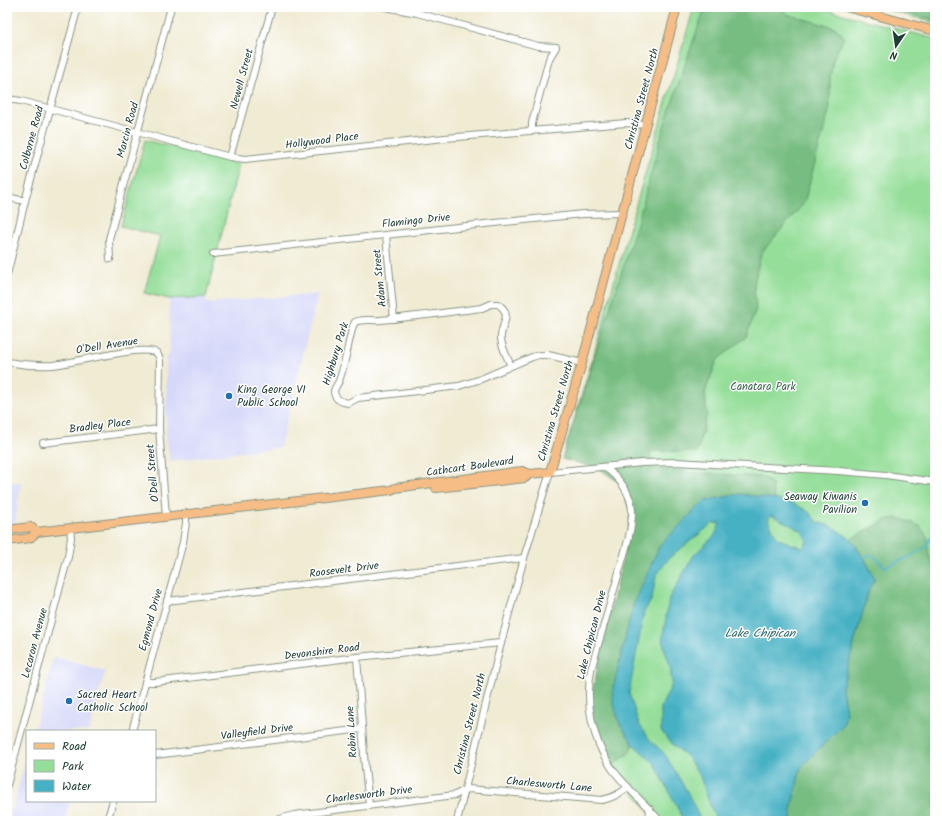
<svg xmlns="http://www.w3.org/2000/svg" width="942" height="828" font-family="Kalam,sans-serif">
<rect width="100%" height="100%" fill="#fff"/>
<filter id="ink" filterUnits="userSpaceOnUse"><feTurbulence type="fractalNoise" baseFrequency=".025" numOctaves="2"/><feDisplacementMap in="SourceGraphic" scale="8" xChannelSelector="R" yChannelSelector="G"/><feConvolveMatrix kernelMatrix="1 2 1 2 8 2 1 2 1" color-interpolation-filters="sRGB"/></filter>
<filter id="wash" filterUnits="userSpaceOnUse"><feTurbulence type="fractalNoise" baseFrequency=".012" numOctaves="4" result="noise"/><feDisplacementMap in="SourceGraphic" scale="16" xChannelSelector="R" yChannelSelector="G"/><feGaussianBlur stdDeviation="0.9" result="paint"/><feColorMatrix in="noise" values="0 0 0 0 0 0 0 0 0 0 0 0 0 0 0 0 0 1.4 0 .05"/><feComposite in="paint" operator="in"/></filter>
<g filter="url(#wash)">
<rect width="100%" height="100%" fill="#f0ebd3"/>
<g fill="#d5d8f9">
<polygon points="318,294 280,447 170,461 166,435 166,358 170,354 169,299 206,297 207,303"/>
<polygon points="7,482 21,482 15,524 7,524"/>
<polygon points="54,657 105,671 89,731 34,731"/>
<polygon points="27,756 27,801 70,801 65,821 9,821"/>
</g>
<g fill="#94de99" stroke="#5a8e66">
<polygon points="694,7 817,7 935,39 935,821 658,821 611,767 596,735 631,512 620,483 599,468 562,459 591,364 630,225"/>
<polygon points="876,7 935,7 935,23"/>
<polygon points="145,140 239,164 206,297 169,299 144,293 160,236 121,226"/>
</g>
<g fill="#77bd81" stroke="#4b7d5a">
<polygon points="705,7 782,7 787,14 836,28 844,37 834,57 830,77 830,107 804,203 761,253 754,284 756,309 746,337 717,360 705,392 707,414 697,452 650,451 651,469 763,477 772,484 774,499 740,494 704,501 633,606 619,722 633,744 630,752 611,767 596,735 591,697 628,535 631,512 620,483 599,468 562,459 640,214 664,126"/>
<polygon points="882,7 935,7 935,20"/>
<polygon points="899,518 920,526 927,537 929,556 935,568 935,821 791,821 792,805 801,767 843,725 846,713 842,688 869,589 875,579 864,558 851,539 888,519"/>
</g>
<path fill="#46b1c4" stroke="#32777c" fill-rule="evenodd" d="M740 494 774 499 793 503 809 512 817 522 831 526 851 539 864 558 875 579 869 589 842 688 846 713 843 725 801 767 792 805 791 821H717L710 805 699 774 686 756 674 746 661 731V707L672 684 670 666 662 641 669 598 694 555 715 535 720 523 712 524 669 558 656 576 652 599 644 612 629 693 639 724 650 740 664 753 687 791 701 821H684L655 764 633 744 619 722 612 698 613 688 633 606 660 545 704 501ZM771 515 802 531 807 541 803 548 778 539 768 520Z"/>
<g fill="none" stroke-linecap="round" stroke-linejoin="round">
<polyline stroke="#46b1c4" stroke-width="2" points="864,558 868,555 874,556 885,567 907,558 926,547 931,538 935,538"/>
</g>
</g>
<g filter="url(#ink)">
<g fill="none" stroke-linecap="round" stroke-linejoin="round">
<g stroke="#889484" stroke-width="8">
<g id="minor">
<polyline points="385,7 417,13 538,46 556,47 549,59 532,123 532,130"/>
<polyline points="7,99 21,101 230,157 245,159 445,138 626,123 646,125"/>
<polyline points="230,157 272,7"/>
<polyline points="7,197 25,201"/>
<polyline points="386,235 394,319"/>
<polyline points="213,254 485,224 583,214 622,213"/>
<polyline points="110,259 109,239 171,7"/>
<polyline points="7,275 25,201 78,7"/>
<path d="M7 362C23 365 37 366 53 365 73 363 144 344 157 353L160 359 159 429 166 516"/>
<path d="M511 366C507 357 502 348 501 339 500 324 514 315 498 304H491L482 308C448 312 414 317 380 320 372 321 363 318 355 322L353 326C348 343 346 361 340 378 339 384 334 387 334 392 335 399 341 402 348 403L358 398 459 386 481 379 532 357 539 355H548L582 363"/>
<polyline points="43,443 159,429"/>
<path d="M604 467C619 477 632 494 632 512 632 533 624 553 619 572 610 605 600 637 591 670 585 703 592 739 611 767 623 785 645 803 660 821"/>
<polyline points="167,601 524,558"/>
<polyline points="357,657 365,768 369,805"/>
<polyline points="145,682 155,682 357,657 501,643"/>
<polyline points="132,731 183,542 186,523 186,514"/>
<polyline points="155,755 362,729"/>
<polyline points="7,785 68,557 71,538 70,528"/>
<polyline points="107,821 113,801"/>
<path d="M276 821 280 819 294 815 455 795 468 789 602 800C612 798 620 794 628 787"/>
<polyline points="457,821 501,643 524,558 550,472 642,463 676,462 839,471 886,475 935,482"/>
<polyline points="649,821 650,809"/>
</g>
</g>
<g stroke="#889484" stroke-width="10">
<g id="major">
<polyline points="846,7 935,31"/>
<polyline points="436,488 525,478 530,474"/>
<polyline points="7,530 31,527 37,532"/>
<polyline points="37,532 391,490 395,488 522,471 530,474 550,472 582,363 677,7"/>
<polyline points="7,541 30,538 37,532"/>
</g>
</g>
<use href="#minor" stroke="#fff" stroke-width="6"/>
<use href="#major" stroke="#f6be86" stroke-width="8"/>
</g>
</g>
<g fill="#1f6fb2" stroke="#fff" stroke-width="1.5">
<circle cx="229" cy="396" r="4"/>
<circle cx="865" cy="503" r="4"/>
<circle cx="69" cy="701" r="4"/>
</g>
<g text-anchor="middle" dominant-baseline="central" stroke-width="3" stroke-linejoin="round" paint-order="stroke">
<g font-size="11" fill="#1f3d34" stroke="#fff">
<text transform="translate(242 79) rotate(-75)">Newell Street</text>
<text transform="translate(642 99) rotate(-75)">Christina Street North</text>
<text transform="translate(128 130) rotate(-75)">Marcin Road</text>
<text transform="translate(32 138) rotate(-75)">Colborne Road</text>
<text transform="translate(322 141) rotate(-7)">Hollywood Place</text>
<text transform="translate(416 221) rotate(-6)">Flamingo Drive</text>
<text transform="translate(380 278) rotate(-96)">Adam Street</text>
<text transform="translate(107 346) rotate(-9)">O'Dell Avenue</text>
<text transform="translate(336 354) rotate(-73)">Highbury Park</text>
<text transform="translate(556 411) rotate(-74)">Christina Street North</text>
<text transform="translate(100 426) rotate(-7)">Bradley Place</text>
<text transform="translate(470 467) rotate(-8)">Cathcart Boulevard</text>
<text transform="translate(153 473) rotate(-95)">O'Dell Street</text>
<text transform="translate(344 570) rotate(-7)">Roosevelt Drive</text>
<text transform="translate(151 620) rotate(-75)">Egmond Drive</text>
<text transform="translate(592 635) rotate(-76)">Lake Chipican Drive</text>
<text transform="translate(35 643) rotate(-75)">Lecaron Avenue</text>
<text transform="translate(322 652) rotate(-7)">Devonshire Road</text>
<text transform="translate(470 724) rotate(-76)">Christina Street North</text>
<text transform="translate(257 732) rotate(-7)">Valleyfield Drive</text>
<text transform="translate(352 732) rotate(-94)">Robin Lane</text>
<text transform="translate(549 785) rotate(5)">Charlesworth Lane</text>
<text transform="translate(369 795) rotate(-7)">Charlesworth Drive</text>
</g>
<g font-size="11" fill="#3c654d" stroke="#fff">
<text x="763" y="387">Canatara Park</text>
</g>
<g font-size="11" fill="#1f3d34" stroke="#fff" text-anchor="start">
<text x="237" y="390">King George VI<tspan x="237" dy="13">Public School</tspan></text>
<text x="857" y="497" text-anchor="end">Seaway Kiwanis<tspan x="857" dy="13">Pavilion</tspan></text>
<text x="77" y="695">Sacred Heart<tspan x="77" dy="13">Catholic School</tspan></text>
</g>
<g font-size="12" font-style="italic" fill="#2d6666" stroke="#fff">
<text x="760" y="633">Lake Chipican</text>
</g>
</g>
<rect width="942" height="828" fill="none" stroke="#fff" stroke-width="24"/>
<rect x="26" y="730" width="130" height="72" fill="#ffffff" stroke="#a5b1ae"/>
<rect x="34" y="743" width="20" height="6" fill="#f6be86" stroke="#a5b1ae"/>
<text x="62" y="750" font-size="12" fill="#1f3d34">Road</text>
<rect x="34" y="760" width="20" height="12" fill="#94de99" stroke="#a5b1ae"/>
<text x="62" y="770" font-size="12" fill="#1f3d34">Park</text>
<rect x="34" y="780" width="20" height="12" fill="#46b1c4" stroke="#a5b1ae"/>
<text x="62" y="790" font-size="12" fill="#1f3d34">Water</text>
<g transform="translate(896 46) rotate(193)" stroke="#ffffff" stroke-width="3" paint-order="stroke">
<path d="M0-3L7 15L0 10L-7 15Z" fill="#1f3d34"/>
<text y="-6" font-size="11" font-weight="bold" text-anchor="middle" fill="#1f3d34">N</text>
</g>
</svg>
